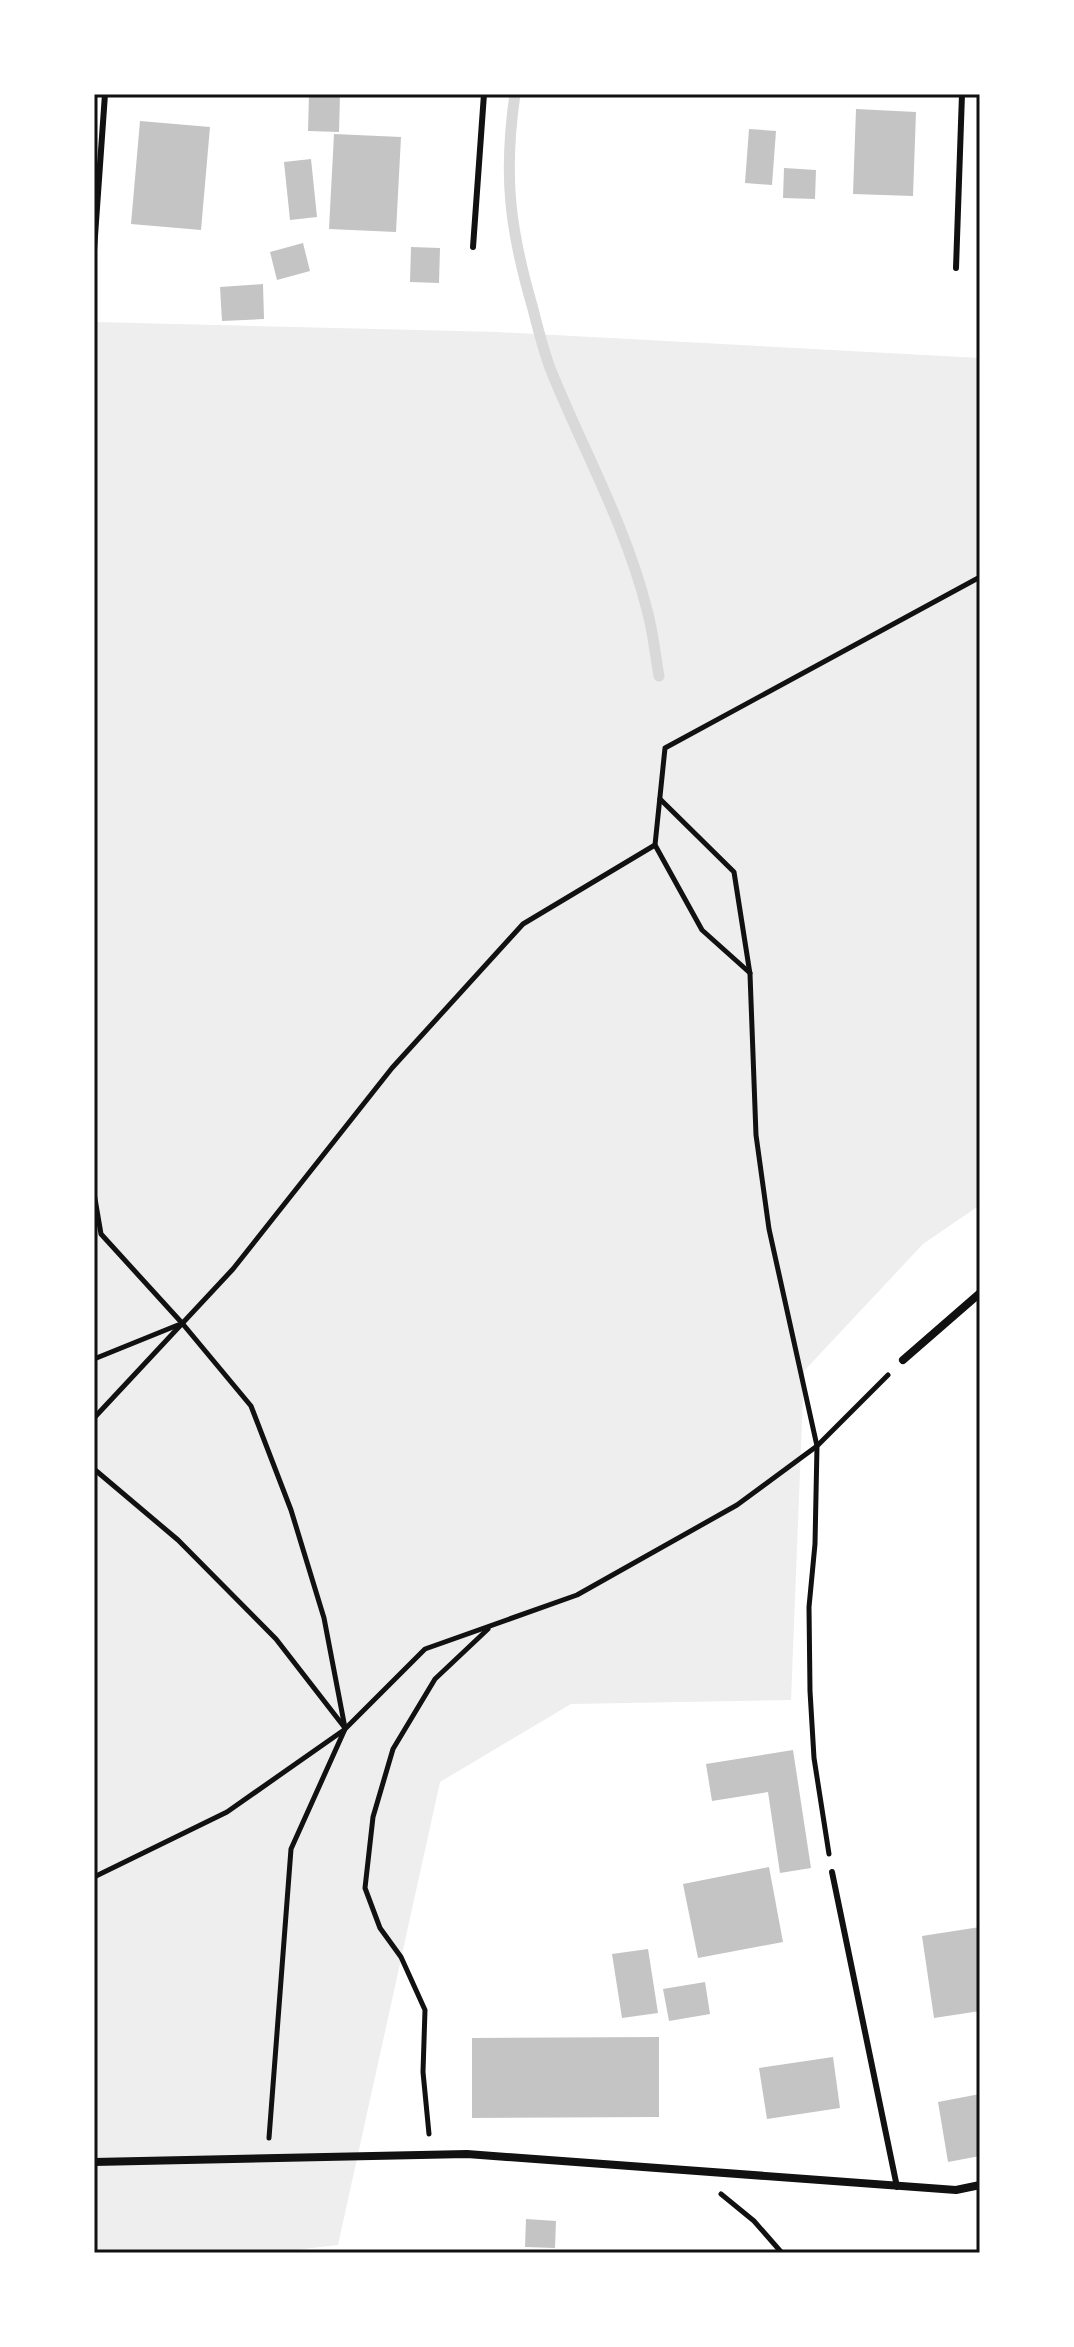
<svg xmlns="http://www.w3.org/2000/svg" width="1074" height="2347" font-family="Helvetica,sans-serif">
<rect width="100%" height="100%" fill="#fff"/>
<polygon fill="#eee" points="94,322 498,332 980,358 980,1205 923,1244 804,1371 791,1700 571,1704 440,1782 338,2245 268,2253 94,2253"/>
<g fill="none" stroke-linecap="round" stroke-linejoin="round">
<path stroke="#d9d9d9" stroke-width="11" d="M515 94C503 177 510 230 533 309 538 329 543 349 550 368 582 448 626 525 647 610 653 631 655 654 659 676"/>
</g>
<g fill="#c4c4c4">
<polygon points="309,94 340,94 339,132 308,131"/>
<polygon points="856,109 916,112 913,196 853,194"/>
<polygon points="140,121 210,127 201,230 131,224"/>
<polygon points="749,129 776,131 772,185 745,183"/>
<polygon points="334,134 401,137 396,232 329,229"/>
<polygon points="311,159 317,217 290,220 284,162"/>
<polygon points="784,168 816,170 815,199 783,198"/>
<polygon points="303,243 310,271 277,280 270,252"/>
<polygon points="411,247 440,248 439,283 410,282"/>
<polygon points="263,284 264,319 222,321 220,287"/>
<polygon points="793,1750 811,1868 780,1873 768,1792 712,1801 706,1764"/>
<polygon points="769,1867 783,1942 698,1958 683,1884"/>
<polygon points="980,1927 980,2011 934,2018 922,1936"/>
<polygon points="648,1949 658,2013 622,2018 612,1954"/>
<polygon points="705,1982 710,2014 669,2021 663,1989"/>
<polygon points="659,2037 659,2117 472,2118 472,2038"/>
<polygon points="833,2057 840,2108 767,2119 759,2068"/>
<polygon points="980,2094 980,2156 948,2162 938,2102"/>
<polygon points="526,2219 556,2221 555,2248 525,2247"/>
</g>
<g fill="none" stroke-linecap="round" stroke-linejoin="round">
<g stroke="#111" stroke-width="5">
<polyline points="750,973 702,930 655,845 665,748 980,577"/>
<polyline points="94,1193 101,1234 182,1323 251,1406 291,1510 324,1618 345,1728"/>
<polyline points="94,1359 178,1325"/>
<polyline points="94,1418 233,1269 392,1068 523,924 655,845"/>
<polyline points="94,1469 178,1540 276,1639 345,1728"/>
<polyline points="829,1854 814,1758 810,1691 809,1607 815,1544 817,1446 888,1375"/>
<polyline points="94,1877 227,1812 344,1730"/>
<polyline points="429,2134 423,2072 425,2010 401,1957 380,1928 365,1888 373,1817 393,1749 435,1679 488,1629"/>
<polyline points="269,2138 291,1849 345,1729 425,1649 577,1595 737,1505 817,1446 769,1229 756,1135 750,974 734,872 660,799"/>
<polyline points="721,2194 754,2221 782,2253"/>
</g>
<g stroke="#111" stroke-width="6">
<polyline points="473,247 484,94"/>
<polyline points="94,250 105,94"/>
<polyline points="956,268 962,94"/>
<polyline points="832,1872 897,2187"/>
</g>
<g stroke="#111" stroke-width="8">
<polyline points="903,1360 980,1293"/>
<polyline points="94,2162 467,2154 956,2190 980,2185"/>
</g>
</g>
<rect width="1074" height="2347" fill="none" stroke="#ffffff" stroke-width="192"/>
<rect x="96" y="96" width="882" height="2155" fill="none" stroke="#111" stroke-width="3"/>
</svg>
